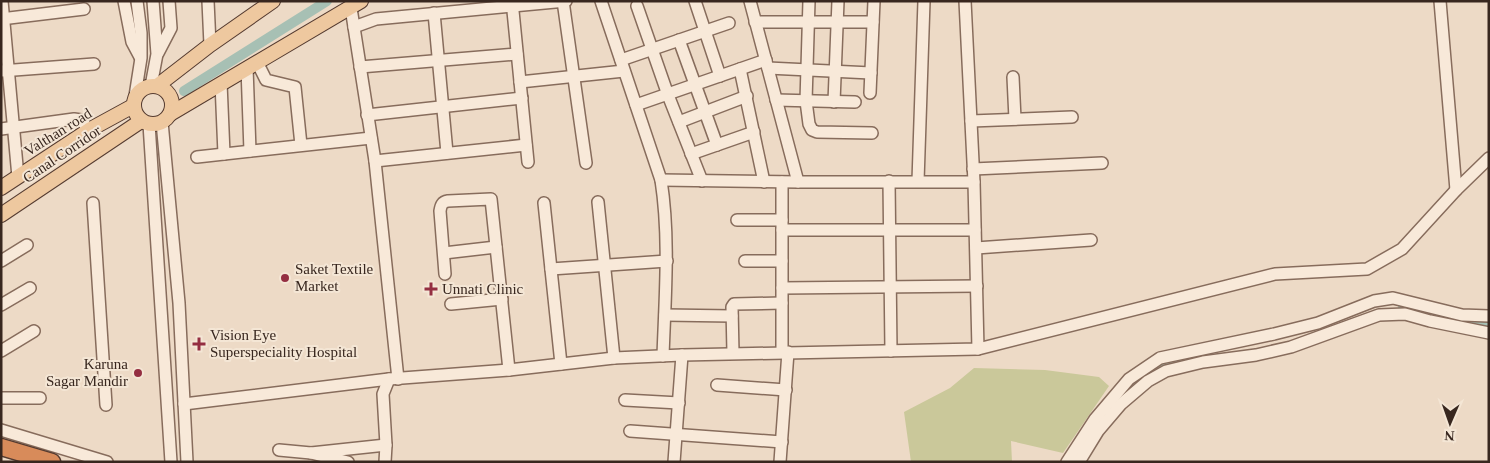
<svg xmlns="http://www.w3.org/2000/svg" width="1490" height="463" font-family="Georgia,serif">
<rect width="100%" height="100%" fill="#eddac6"/>
<polygon fill="#cac89a" points="974,368 1045,370 1099,377 1109,386 1063,453 1011,441 1012,462 911,462 904,412 950,388"/>
<g fill="none" stroke-linecap="round" stroke-linejoin="round">
<polyline stroke="#a7c0b4" stroke-width="10" points="184,91 327,1"/>
<g stroke="#a7c0b4" stroke-width="18">
<polyline points="1407,306 1462,322 1489,323"/>
<polyline points="1131,382 1172,359"/>
</g>
<g stroke="#876c5c" stroke-width="14">
<g id="minor">
<polyline points="2,1 18,177"/>
<polyline points="124,1 132,42 140,57"/>
<polyline points="208,1 210,45"/>
<polyline points="512,1 528,162"/>
<polyline points="563,1 586,163"/>
<path d="M601 1 661 180C670 238 665 297 663 356"/>
<polyline points="695,1 720,76"/>
<polyline points="750,1 798,182"/>
<polyline points="809,1 806,101 809,124 812,130 817,132 872,133"/>
<polyline points="965,1 974,182 978,349"/>
<polyline points="1440,1 1456,190"/>
<polyline points="637,6 668,95 702,181"/>
<polyline points="351,8 375,161 398,379"/>
<polyline points="434,13 447,153"/>
<polyline points="1,19 84,9"/>
<polyline points="755,22 873,22"/>
<polyline points="354,27 376,19 566,1"/>
<polyline points="679,40 717,145"/>
<polyline points="158,53 171,28 169,1"/>
<polyline points="621,60 729,23"/>
<polyline points="257,62 266,80 295,87 301,145"/>
<polyline points="360,67 517,54"/>
<polyline points="247,68 250,151"/>
<polyline points="768,68 871,73"/>
<polyline points="740,69 764,182"/>
<polyline points="1,71 94,64"/>
<polyline points="1013,77 1015,119"/>
<polyline points="520,82 624,71"/>
<polyline points="221,83 224,154"/>
<polyline points="151,86 157,54 153,1"/>
<polyline points="870,93 874,1"/>
<polyline points="135,96 141,58 141,33 137,1"/>
<polyline points="776,100 855,102"/>
<polyline points="834,102 838,1"/>
<polyline points="636,105 766,60"/>
<polyline points="367,115 522,98"/>
<polyline points="971,121 1072,117"/>
<polyline points="162,122 179,303 187,462"/>
<polyline points="679,122 747,96"/>
<polyline points="149,124 171,462"/>
<polyline points="1,129 74,119 81,120 89,130"/>
<polyline points="691,154 754,132"/>
<polyline points="197,157 371,138"/>
<polyline points="375,161 526,145"/>
<polyline points="973,169 1102,163"/>
<polyline points="661,180 798,182 974,182"/>
<polyline points="889,181 891,351"/>
<polyline points="918,181 924,1"/>
<polyline points="782,182 782,352"/>
<polyline points="598,202 614,358"/>
<polyline points="93,203 106,405"/>
<polyline points="544,203 561,364"/>
<polyline points="737,220 782,220"/>
<polyline points="782,230 975,230"/>
<polyline points="976,248 1091,240"/>
<polyline points="444,253 496,247"/>
<polyline points="1,261 27,245"/>
<polyline points="745,261 782,261"/>
<polyline points="551,269 667,261"/>
<path d="M445 274 440 211C441 205 442 202 448 201L491 199 509 370"/>
<polyline points="782,288 977,286"/>
<polyline points="451,304 502,299"/>
<polyline points="1,305 30,288"/>
<polyline points="665,315 732,316"/>
<polyline points="1,351 34,331"/>
<polyline points="733,353 732,307 734,304 782,303"/>
<polyline points="717,385 786,390"/>
<polyline points="1,398 40,398"/>
<polyline points="625,400 679,403"/>
<polyline points="184,404 389,379 509,370 614,358 682,355 978,349 1275,274 1367,269 1402,249 1456,190 1489,158"/>
<polyline points="1,430 107,462"/>
<polyline points="630,431 782,442"/>
<polyline points="279,450 311,453 348,462"/>
<polyline points="311,453 386,445"/>
<polyline points="385,462 386,445 383,394 389,379"/>
<polyline points="674,462 682,355"/>
<polyline points="780,462 788,352"/>
<polyline points="1067,462 1095,419 1129,379 1160,358 1274,334 1318,323 1374,301 1393,298 1462,315 1489,316"/>
<polyline points="1079,462 1098,431 1121,404 1148,381 1166,371 1203,362 1256,355 1291,347 1379,315 1405,314 1430,321 1489,333"/>
</g>
</g>
<g stroke="#553b30" stroke-width="16">
<g id="major">
<circle cx="153" cy="105" r="19"/>
<polyline points="157,86 210,45 273,1"/>
<polyline points="170,114 361,1"/>
<polyline points="1,188 89,130 133,106"/>
<polyline points="1,215 141,121"/>
</g>
</g>
<g stroke="#553b30" stroke-width="19">
<polyline id="highway" points="1,447 52,462"/>
</g>
<use href="#minor" stroke="#f8e9d9" stroke-width="11"/>
<use href="#major" stroke="#eec89f" stroke-width="14"/>
<use href="#highway" stroke="#d88b5a" stroke-width="16"/>
</g>
<g fill="#942e41" stroke="#f4e6d5" stroke-width="2">
<circle cx="285" cy="278" r="5"/>
<path d="M428.5 281.5h5v5h5v5h-5v5h-5v-5h-5v-5h5z"/>
<path d="M196.5 336.5h5v5h5v5h-5v5h-5v-5h-5v-5h5z"/>
<circle cx="138" cy="373" r="5"/>
</g>
<g text-anchor="middle" dominant-baseline="central" stroke-width="4" stroke-linejoin="round" paint-order="stroke">
<g font-size="15" fill="#38271f" stroke="#f4e6d5">
<text transform="translate(58 132) rotate(-32)">Valthan road</text>
<text transform="translate(62 154) rotate(-34)">Canal Corridor</text>
</g>
<g font-size="15" fill="#38271f" stroke="#f4e6d5" text-anchor="start">
<text x="295" y="269">Saket Textile<tspan x="295" dy="17">Market</tspan></text>
<text x="442" y="289">Unnati Clinic</text>
<text x="210" y="335">Vision Eye<tspan x="210" dy="17">Superspeciality Hospital</tspan></text>
<text x="128" y="364" text-anchor="end">Karuna<tspan x="128" dy="17">Sagar Mandir</tspan></text>
</g>
</g>
<rect width="1490" height="463" fill="none" stroke="#38271f" stroke-width="5"/>
<g transform="translate(1450 423) rotate(182)" stroke="#f4e6d5" stroke-width="4" paint-order="stroke">
<path d="M0-4L9 19L0 12L-9 19Z" fill="#38271f"/>
<text y="-8" font-size="14" font-weight="bold" text-anchor="middle" fill="#38271f">N</text>
</g>
</svg>
